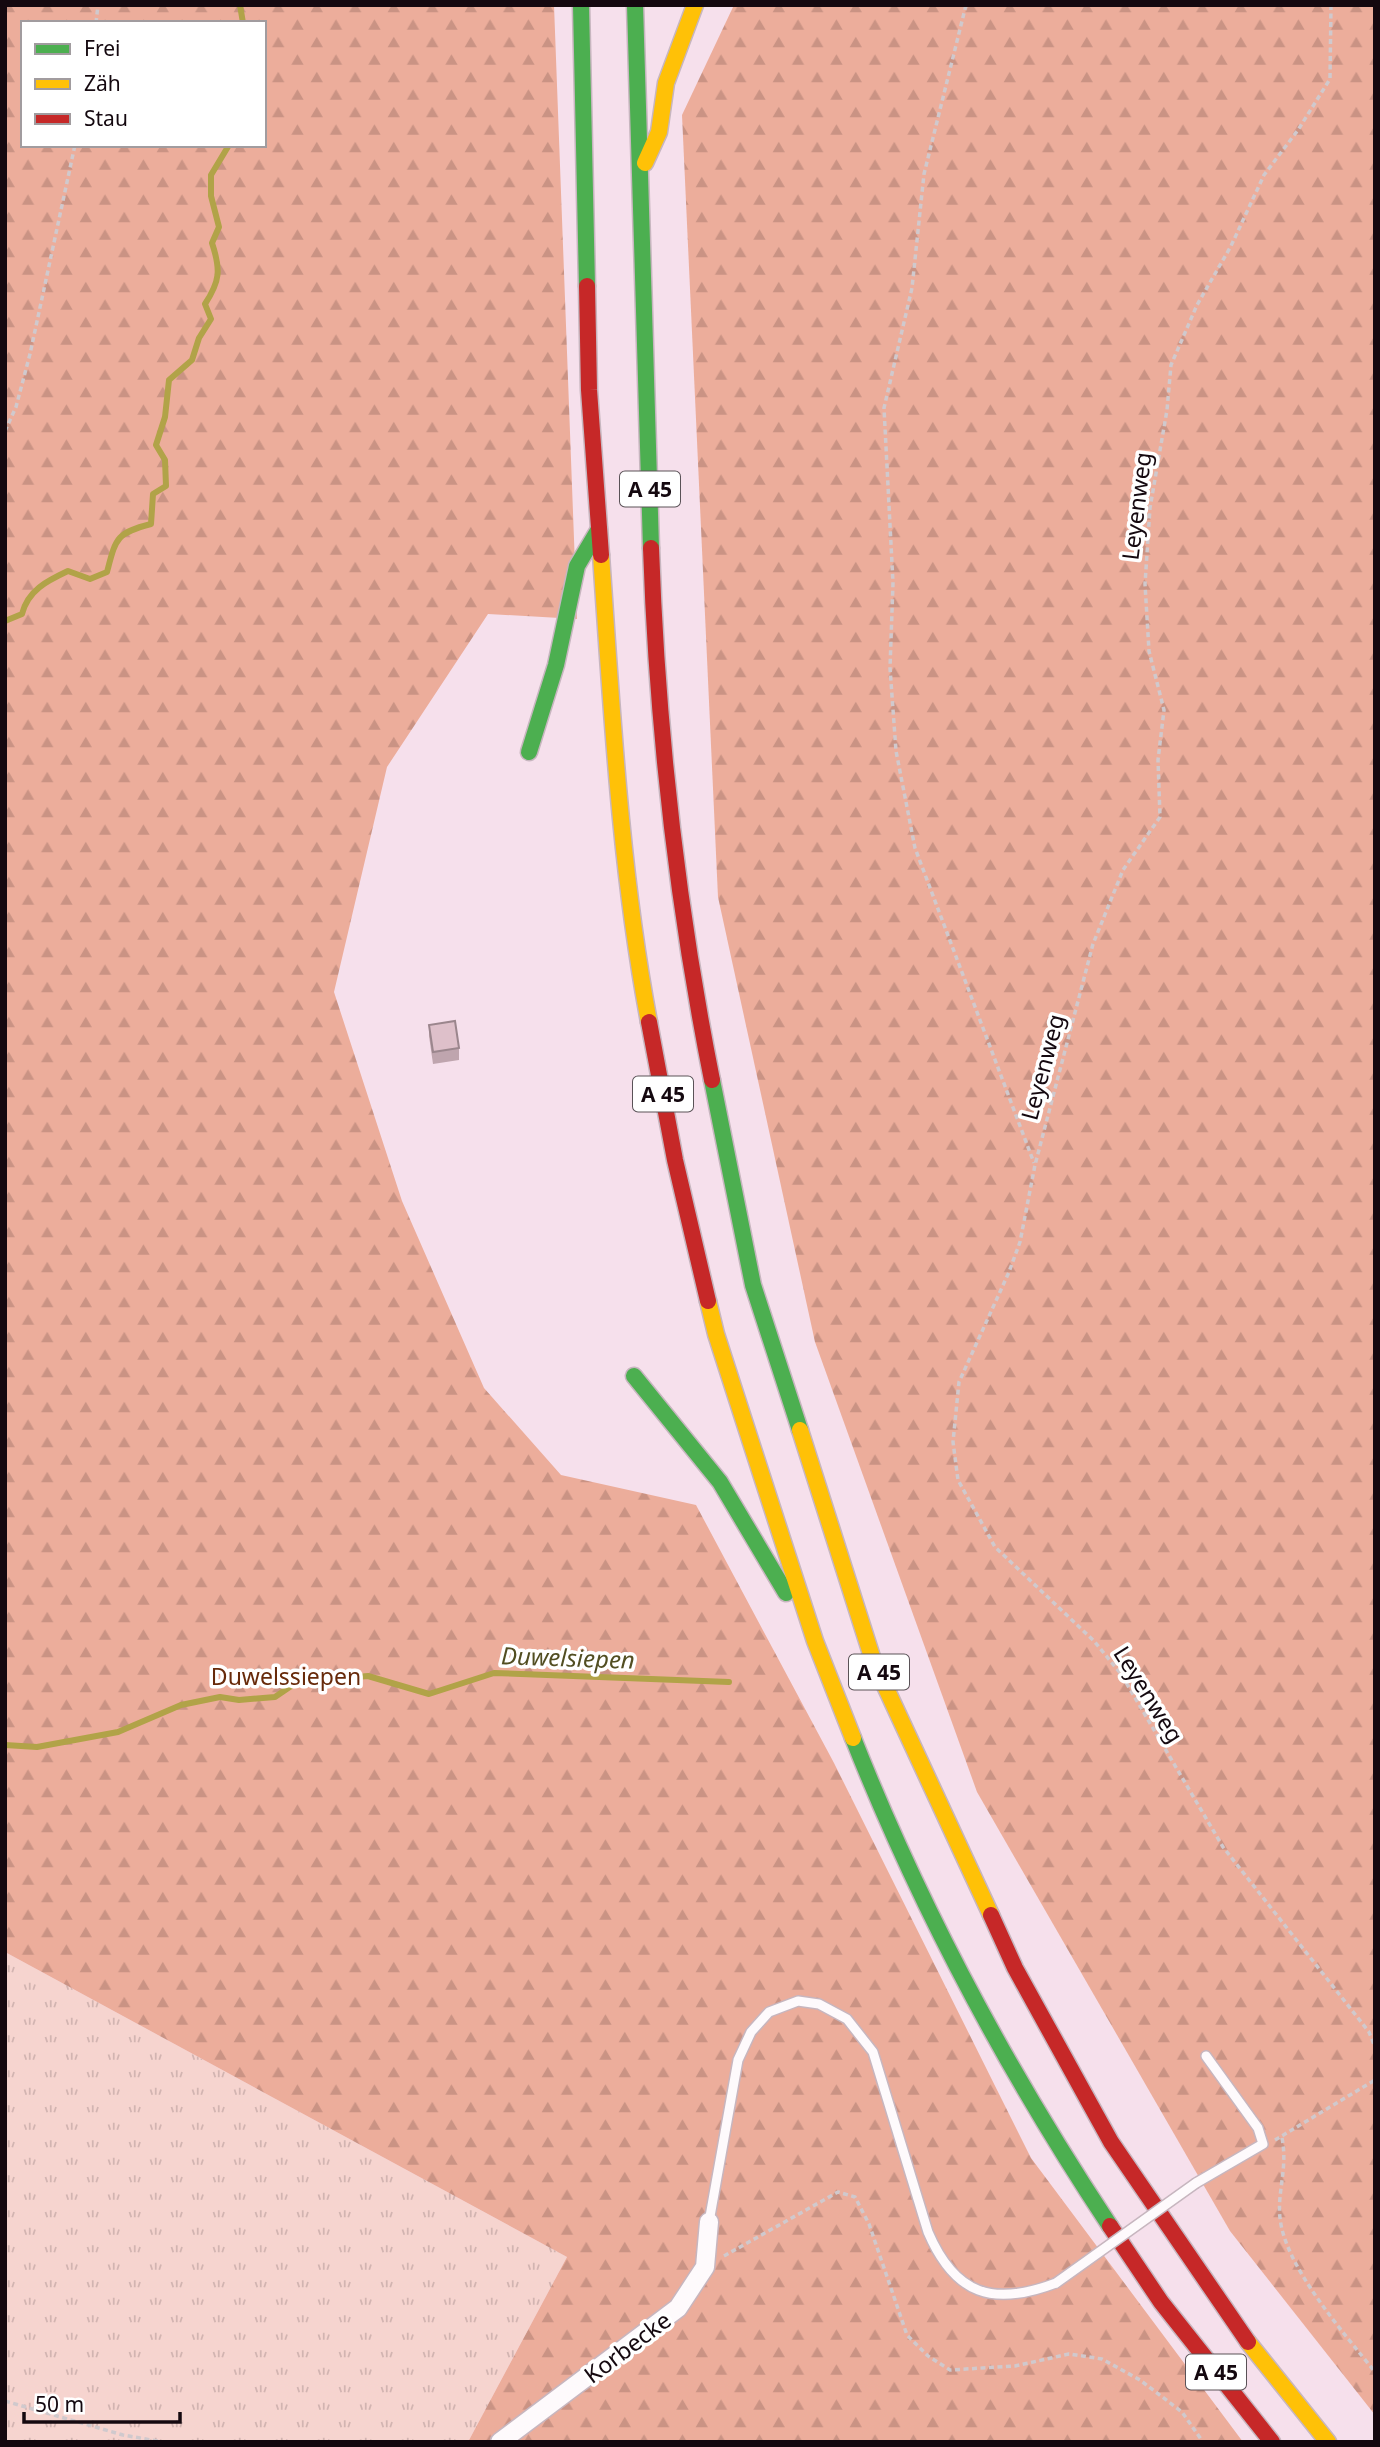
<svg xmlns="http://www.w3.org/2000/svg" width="1380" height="2447" font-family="'Noto Sans',sans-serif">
<defs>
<pattern id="grass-tufts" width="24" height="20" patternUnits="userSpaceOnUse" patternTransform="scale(1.75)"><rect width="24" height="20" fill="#f6d4cf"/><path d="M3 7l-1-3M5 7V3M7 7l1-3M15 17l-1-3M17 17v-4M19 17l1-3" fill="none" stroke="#d2b4b1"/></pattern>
<pattern id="forest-firs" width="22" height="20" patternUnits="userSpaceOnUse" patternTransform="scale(1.75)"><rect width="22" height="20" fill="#ecad9b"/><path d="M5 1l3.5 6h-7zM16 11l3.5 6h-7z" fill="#ca9384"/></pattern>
</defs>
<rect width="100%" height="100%" fill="#f6e0ec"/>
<polygon fill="url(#grass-tufts)" points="5,1952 567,2257 468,2442 5,2442"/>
<g fill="url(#forest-firs)" fill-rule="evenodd">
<path d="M5 5H554L577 619 488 614 387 767 334 992 402 1201 484 1388 561 1475 696 1505 834 1763 1031 2158 1243 2442H468L567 2257 5 1952ZM23 23H264V145H23Z"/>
<polygon points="734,5 1375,5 1375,2415 1230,2231 977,1792 815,1342 718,897 682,115"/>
</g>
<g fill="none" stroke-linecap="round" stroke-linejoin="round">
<g stroke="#b1a348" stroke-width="6">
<polyline points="240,5 243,23"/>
<path d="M5 621 22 614C28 590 47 581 68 571L90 579 107 572C116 538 116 533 151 524L153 494 166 486 165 460 156 445 165 417 169 380 192 360 199 338 211 319 205 304C220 281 221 270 212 243L219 227 211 196V175L229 145"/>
<polyline points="5,1745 37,1747 118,1732 181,1705 220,1697 239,1700 275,1697 297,1682 368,1676 429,1694 494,1673 729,1682"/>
</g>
<g stroke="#c7b6bf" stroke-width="12">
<g id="lane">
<polyline points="1196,2183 1263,2144 1258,2128 1206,2056"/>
<path d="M709 2222 738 2060 751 2032 769 2012 798 2001 819 2004 847 2019 873 2052 928 2232C955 2295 993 2307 1056 2283"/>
</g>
</g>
<g stroke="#c7b6bf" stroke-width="21">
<polyline id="street" points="500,2442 678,2308 705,2267 709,2222"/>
</g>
<g stroke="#c7b6bf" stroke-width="19">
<g id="fast">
<polyline points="581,5 587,286"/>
<polyline points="635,5 651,548"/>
<polyline points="529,752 556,665 577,566 599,529"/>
<polyline points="712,1080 753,1285 800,1430"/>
<polyline points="634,1376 720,1482 786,1593"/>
<path d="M853 1738C921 1910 1008 2072 1110 2226"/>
</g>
</g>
<g stroke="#c7b6bf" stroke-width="19">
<g id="slow">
<polyline points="645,163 659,132 666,83 695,5"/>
<path d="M601 555C612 711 620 869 649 1022"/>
<polyline points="708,1301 716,1334 815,1641 853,1738"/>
<polyline points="800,1430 873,1660 991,1915"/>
<polyline points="1248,2342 1328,2442"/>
</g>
</g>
<g stroke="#c7b6bf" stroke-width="19">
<g id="jam">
<polyline points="587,286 589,390 601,555"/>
<path d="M651 548C657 726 677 905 712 1080"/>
<polyline points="649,1022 675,1160 708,1301"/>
<polyline points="991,1915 1015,1968 1111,2142 1248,2342"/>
<polyline points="1110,2226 1161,2302 1272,2442"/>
</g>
</g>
<g stroke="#d0c9cd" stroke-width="3.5" stroke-dasharray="5 3.5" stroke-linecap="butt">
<polyline points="966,5 924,174 912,288 884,408 893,583 890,668 896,751 915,848 1034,1163"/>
<polyline points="1331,5 1330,79 1298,130 1264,175 1231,246 1197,305 1171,365 1167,410 1150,508 1145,584 1149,651 1164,710 1158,760 1160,817 1123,870 1093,944 1035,1165 1020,1242 1009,1272 959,1382 953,1442 958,1480 995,1547 1094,1641 1121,1674 1223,1847 1369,2032 1375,2047"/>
<polyline points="96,23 98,5"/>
<polyline points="5,431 16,407 30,354 75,145"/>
<path d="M1282 2138C1288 2168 1277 2192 1280 2218 1285 2267 1344 2333 1375 2372"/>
<polyline points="1275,2140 1375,2080"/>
<polyline points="724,2256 838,2192 855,2197 869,2224 907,2335 928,2356 950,2370 1015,2366 1069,2354 1102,2359 1140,2380 1182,2412 1203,2442"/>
<polyline points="5,2401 123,2435 163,2442"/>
</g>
<use href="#lane" stroke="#fefafc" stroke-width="9"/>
<use href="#street" stroke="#fefafc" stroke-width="18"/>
<use href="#fast" stroke="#4caf50" stroke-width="16"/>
<use href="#slow" stroke="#ffc107" stroke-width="16"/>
<use href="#jam" stroke="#c62828" stroke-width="16"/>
<g stroke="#c7b6bf" stroke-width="12" stroke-linecap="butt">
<polyline id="lane-bridge" points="1056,2283 1196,2183"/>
</g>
<use href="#lane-bridge" stroke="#fefafc" stroke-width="9"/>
</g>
<polygon fill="#bfa5ae" points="429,1025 459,1048 459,1060 433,1064 429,1036"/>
<polygon fill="#dec0ca" stroke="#9b868d" stroke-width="2" points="455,1021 459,1048 433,1052 429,1025"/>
<g text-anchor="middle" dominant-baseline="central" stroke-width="7" stroke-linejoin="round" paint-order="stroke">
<g fill="#fff" stroke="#5a5257" stroke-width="2">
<rect x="620" y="471.5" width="60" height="35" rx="5"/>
<rect x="633" y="1076.5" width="60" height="35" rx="5"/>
<rect x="849" y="1654.5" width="60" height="35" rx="5"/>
<rect x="1186" y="2354.5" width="60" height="35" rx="5"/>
</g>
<g font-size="21" font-weight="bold" fill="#14080f">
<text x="650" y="489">A 45</text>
<text x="663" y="1094">A 45</text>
<text x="879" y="1672">A 45</text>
<text x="1216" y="2372">A 45</text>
</g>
<g font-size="23" fill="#14080f" stroke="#fff">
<text transform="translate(1136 506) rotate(-83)">Leyenweg</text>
<text transform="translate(1042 1067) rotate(-75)">Leyenweg</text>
<text transform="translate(1149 1694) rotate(58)">Leyenweg</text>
<text transform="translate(627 2347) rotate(-37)">Korbecke</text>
</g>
<g font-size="23" fill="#672a0a" stroke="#fff">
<text x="286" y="1676">Duwelssiepen</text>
</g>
<g font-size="24" font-style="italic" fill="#524e22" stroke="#fff">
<text transform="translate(568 1657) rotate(2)">Duwelsiepen</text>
</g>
</g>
<rect width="1380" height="2447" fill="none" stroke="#14080f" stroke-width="14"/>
<rect x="21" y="21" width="245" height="126" fill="#ffffff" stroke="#a19c9f" stroke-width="2"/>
<rect x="35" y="44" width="35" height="10" fill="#4caf50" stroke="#a19c9f" stroke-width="2"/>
<text x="84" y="56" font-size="21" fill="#14080f">Frei</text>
<rect x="35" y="79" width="35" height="10" fill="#ffc107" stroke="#a19c9f" stroke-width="2"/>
<text x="84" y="91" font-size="21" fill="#14080f">Zäh</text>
<rect x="35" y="114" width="35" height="10" fill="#c62828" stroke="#a19c9f" stroke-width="2"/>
<text x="84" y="126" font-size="21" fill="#14080f">Stau</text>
<path d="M24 2412v10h156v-10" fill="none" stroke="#14080f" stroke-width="3.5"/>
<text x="35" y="2412" font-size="21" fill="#14080f" stroke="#ffffff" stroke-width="5" paint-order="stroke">50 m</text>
</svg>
